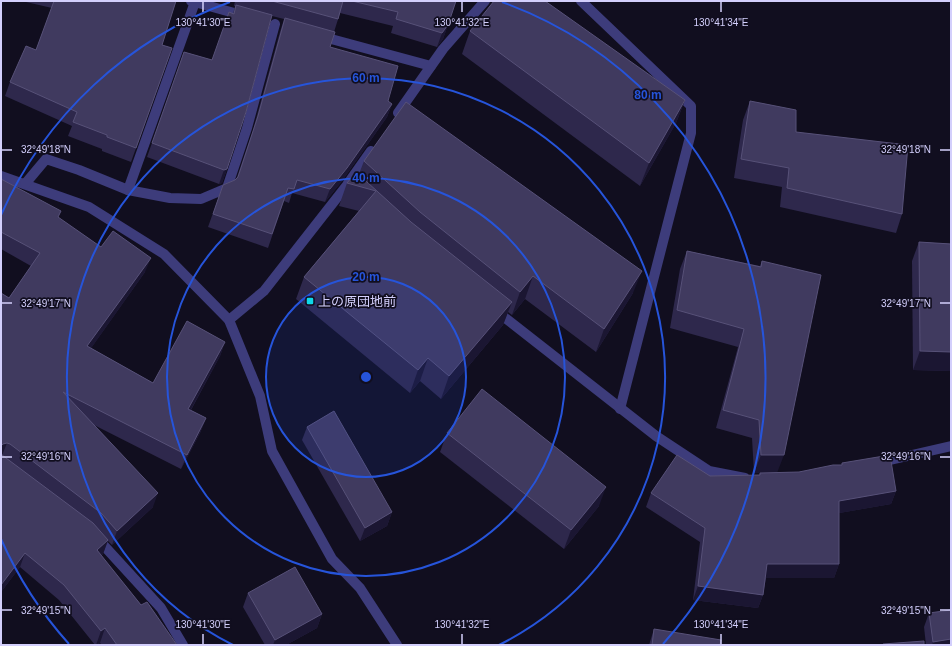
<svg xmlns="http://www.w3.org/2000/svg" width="952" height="646" font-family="Helvetica,'Noto Sans JP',sans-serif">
<rect width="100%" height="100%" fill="#110e1f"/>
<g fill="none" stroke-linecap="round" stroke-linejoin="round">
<g stroke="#3d3c7b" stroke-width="10">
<polyline points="191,1 245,16"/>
<polyline points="581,1 691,106 691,133 620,409"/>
<polyline points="320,36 431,66"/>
<polyline points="398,113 443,49 485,1"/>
<polyline points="1,176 89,207 164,254 229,320 260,396 272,451 332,559 360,588 397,645"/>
<polyline points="25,184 46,159 79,170 128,190 170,198 201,199 227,188 247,128 275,24"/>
<polyline points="128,190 195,2"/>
<polyline points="495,310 656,436 709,471 745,478"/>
<polyline points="229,320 264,291 347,185 371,151"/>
<polyline points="877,463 951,446"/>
<polyline points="96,537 161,608 183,645"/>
</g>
</g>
<g fill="#2e284c">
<polygon points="26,1 176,1 162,45 172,48 131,162 102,151 102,149 68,136 72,126 5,96 10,82 36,50 52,8 26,2"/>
<polygon points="235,1 456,1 443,39 437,47 391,33 393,26 340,13 334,32 330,47 388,101 392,104 387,117 342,181 325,202 292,193 289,203 284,201 268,248 208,227 223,185 235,180 237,177 253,130 280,32 284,19 272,16 227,169 222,183 219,184 147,157 184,52 212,60 233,14 235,6 234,6"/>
<polygon points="470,31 685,100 676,123 640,186 462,54"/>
<polygon points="750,101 796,132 902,214 896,233 780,207 782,187 734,178 743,120"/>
<polygon points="364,161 633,293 596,352 525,299 512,315 508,312 503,325 441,399 420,381 410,393 296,299 304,277 359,211 339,206 347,183 359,174"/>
<polygon points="1,179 101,247 145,272 91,348 153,383 225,342 220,356 191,410 206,418 200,433 181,469 94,425 153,507 112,545 108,541 103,554 101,556 141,605 177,645 102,645 100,643 97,645 95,645 59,600 20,567 1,592 1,293 9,298 31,266 1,249"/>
<polygon points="919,242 951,244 951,371 913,370 912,261"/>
<polygon points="687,251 760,266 762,261 777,472 799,472 842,465 842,463 896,491 891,504 839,513 839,564 834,578 766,578 763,595 758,608 693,600 700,542 646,507 651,493 710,476 759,475 760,473 754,473 752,438 716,428 738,347 670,328 680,269"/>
<polygon points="307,427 392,512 387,526 360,541 302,440"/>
<polygon points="447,433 599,506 564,549 440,452"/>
<polygon points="248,593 322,614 317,628 286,645 265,645 243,607"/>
<polygon points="929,613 951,645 926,645 924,627"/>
<polygon points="654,629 720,645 649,645"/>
</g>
<g fill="#1b1632">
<polygon points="448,25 443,39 437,47 442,33"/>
<polygon points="685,100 676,123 640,186 649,163"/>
<polygon points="392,104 387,117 342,181 325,202 330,189"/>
<polygon points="227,169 222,183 219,184 224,170"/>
<polygon points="151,258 145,272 82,361 87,346"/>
<polygon points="642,271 633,293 596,352 604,329"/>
<polygon points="533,276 525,299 512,315 520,292"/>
<polygon points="512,302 503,325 441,399 449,376"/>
<polygon points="225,342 220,356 183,424 188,409"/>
<polygon points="920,351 951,352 951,371 913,370"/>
<polygon points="428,358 420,381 410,393 418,370"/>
<polygon points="206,418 200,433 181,469 187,455"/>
<polygon points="7,443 1,458 1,446 3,444"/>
<polygon points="761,455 784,455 777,473 754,473"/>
<polygon points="606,487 599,506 564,549 571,530"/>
<polygon points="896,491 891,504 834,514 839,501"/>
<polygon points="158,493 153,507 112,545 117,531"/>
<polygon points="392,512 387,526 360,541 365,528"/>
<polygon points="108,540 103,554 91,565 97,550"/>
<polygon points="25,553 20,567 1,592 1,585"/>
<polygon points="767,564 839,564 834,578 762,578"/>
<polygon points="698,586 763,595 758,608 693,600"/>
<polygon points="322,614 317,628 286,645 273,645 275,640"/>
<polygon points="105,628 100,643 96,645 101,631"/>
<polygon points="951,639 951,645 932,645 933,642"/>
</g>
<g fill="#403a5f" stroke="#575178">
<polygon points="54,1 176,1 162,45 172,48 136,148 107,137 107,135 73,122 77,112 10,82 26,46 36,50"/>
<polygon points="272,1 343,1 338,19"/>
<polygon points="352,1 456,1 448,25 442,33 396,19 398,12"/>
<polygon points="494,1 545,1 685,100 649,163 470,31"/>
<polygon points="236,5 272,15 246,112 227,169 224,170 152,143 184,52 212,60 229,12 234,14"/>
<polygon points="285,18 335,32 330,47 398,66 388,101 392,104 347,168 330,189 297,180 294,189 288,188 272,234 213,214 223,185 235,180 238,177 258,116"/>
<polygon points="750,101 796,110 796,132 908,145 902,214 787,188 789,168 741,159"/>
<polygon points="406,102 642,271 604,329 533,276 520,292 420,212 364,161"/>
<polygon points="356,172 411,222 512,302 449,376 428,358 418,370 304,277 376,191 347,183"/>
<polygon points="1,179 61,211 58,217 101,247 113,231 151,258 87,346 153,383 187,321 225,342 188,409 206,418 187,455 63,392 158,493 117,531 101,513 10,444 7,443 3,444 1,446 1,293 9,298 40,253 1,232"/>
<polygon points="919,242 951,244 951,352 920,351"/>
<polygon points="687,251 761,267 762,261 821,275 784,455 761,455 759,420 723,410 744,329 677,310"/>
<polygon points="482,389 606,487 571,530 447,433"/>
<polygon points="334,411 392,512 365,528 307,427"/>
<polygon points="1,453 2,455 93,523 108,540 97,550 141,605 147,602 177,645 117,645 105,628 101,631 64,585 25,553 1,585"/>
<polygon points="677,455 710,476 760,475 760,473 799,472 833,465 842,465 842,463 890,455 896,491 839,501 839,564 767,564 763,595 698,586 705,528 651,493"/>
<polygon points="295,567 322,614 275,640 248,593"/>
<polygon points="951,610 951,639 933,642 929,613"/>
<polygon points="654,629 721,640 720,645 652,645"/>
<polygon points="924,641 924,645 883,645 883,644"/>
</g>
<path fill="none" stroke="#d3cffc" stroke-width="1.5" d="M203 2V12M462 2V12M721 2V12M2 150H12M940 150H950M2 303H12M940 303H950M2 457H12M940 457H950M2 610H12M940 610H950M203 634V644M462 634V644M721 634V644"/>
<circle cx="366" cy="377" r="100" fill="#2654da" fill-opacity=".12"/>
<g fill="none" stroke="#2654da" stroke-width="2">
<circle cx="366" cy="377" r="100"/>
<circle cx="366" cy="377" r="199"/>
<path d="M233 645A299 299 0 1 1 499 645"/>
<path d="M69 644A399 399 0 0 1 1 539M1 215A399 399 0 0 1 230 2M502 2A399 399 0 0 1 663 644"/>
</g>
<rect fill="#0fd7e8" stroke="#110e1f" stroke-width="1.5" x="306" y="297" width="8" height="8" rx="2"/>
<g text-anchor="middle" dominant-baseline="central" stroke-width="3.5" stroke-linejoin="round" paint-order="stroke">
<g font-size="13" fill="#d3cffc" stroke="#110e1f" text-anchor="start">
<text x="318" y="301">上の原団地前</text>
</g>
</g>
<g font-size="10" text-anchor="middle" fill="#d3cffc" stroke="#110e1f" stroke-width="3.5" stroke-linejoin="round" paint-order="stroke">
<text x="203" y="26">130°41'30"E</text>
<text x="462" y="26">130°41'32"E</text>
<text x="721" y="26">130°41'34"E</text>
<text x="46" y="153">32°49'18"N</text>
<text x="906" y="153">32°49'18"N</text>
<text x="46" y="307">32°49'17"N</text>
<text x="906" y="307">32°49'17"N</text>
<text x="46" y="460">32°49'16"N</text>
<text x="906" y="460">32°49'16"N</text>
<text x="46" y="614">32°49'15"N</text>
<text x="906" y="614">32°49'15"N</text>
<text x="203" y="628">130°41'30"E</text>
<text x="462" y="628">130°41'32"E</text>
<text x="721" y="628">130°41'34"E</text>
</g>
<circle cx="366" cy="377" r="6" fill="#2654da" stroke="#110e1f" stroke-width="2"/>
<g font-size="12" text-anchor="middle" font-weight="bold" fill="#2654da" stroke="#110e1f" stroke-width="3.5" stroke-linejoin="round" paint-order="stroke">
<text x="366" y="82">60 m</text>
<text x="648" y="99">80 m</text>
<text x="366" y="182">40 m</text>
<text x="366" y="281">20 m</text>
</g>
<rect width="952" height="646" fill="none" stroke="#d3cffc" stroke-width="4"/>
</svg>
